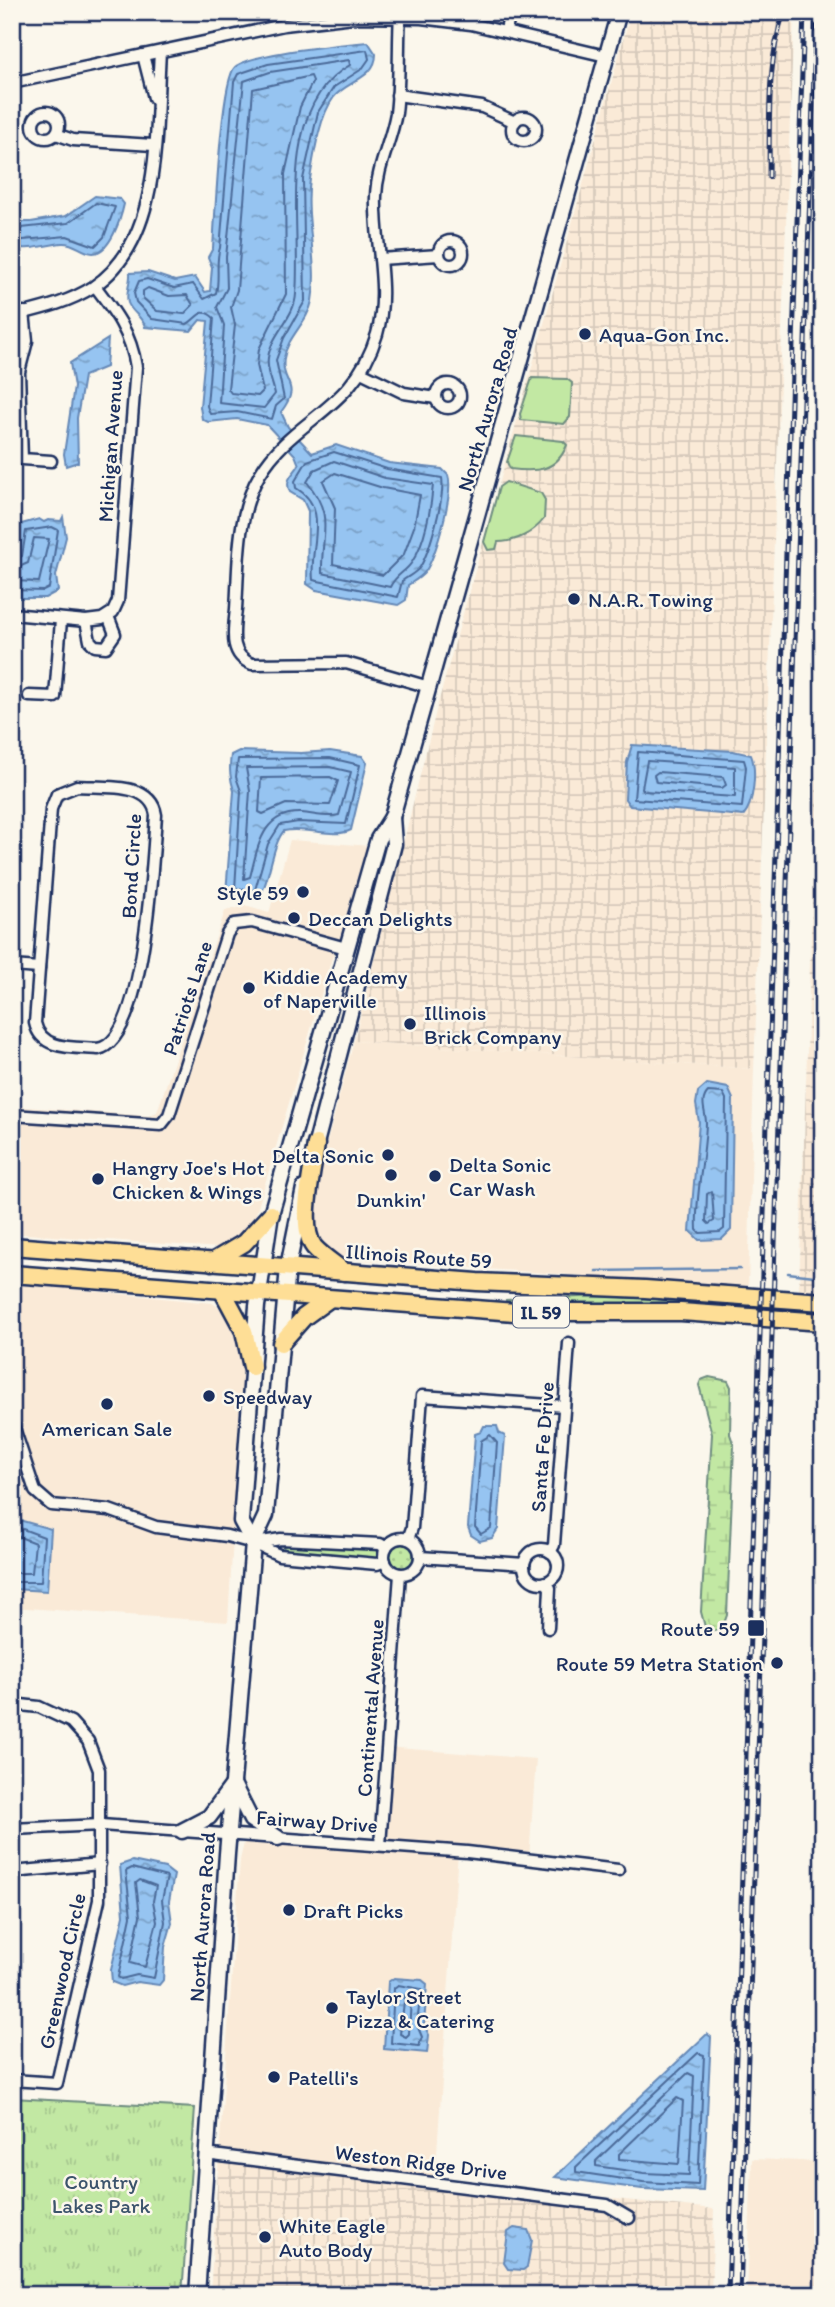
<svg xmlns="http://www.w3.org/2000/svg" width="835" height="2307" font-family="Itim,sans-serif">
<defs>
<pattern id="industrial-grid" width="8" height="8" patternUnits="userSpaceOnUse" patternTransform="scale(1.75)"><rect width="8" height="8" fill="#faead7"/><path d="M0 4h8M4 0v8" fill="none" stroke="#d6c9bb"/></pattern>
<pattern id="wetland-marsh" width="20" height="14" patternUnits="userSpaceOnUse" patternTransform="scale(1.75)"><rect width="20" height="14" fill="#c2e8a3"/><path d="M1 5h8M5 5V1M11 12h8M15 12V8" fill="none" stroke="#a6c78f"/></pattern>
<pattern id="park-tufts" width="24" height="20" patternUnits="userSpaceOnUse" patternTransform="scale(1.75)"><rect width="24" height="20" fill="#c2e8a3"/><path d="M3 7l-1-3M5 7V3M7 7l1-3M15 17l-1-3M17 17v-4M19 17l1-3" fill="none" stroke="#a6c78f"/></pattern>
<pattern id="garden-dots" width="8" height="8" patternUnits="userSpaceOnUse" patternTransform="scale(1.75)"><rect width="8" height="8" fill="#c2e8a3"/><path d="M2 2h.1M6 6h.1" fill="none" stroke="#a6c78f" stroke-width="1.8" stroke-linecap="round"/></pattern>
<pattern id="water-ripples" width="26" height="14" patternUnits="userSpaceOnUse" patternTransform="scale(1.75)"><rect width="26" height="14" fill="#96c4f1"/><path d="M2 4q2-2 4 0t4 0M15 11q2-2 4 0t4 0" fill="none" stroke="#7aa0c6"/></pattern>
</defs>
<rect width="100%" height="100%" fill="#fbf7ec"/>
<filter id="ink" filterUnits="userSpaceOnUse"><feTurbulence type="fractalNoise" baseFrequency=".0143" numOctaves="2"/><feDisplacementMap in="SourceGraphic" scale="14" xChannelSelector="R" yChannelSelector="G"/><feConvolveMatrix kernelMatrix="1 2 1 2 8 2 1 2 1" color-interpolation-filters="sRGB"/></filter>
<g filter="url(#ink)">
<g fill="#faead7">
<polygon points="290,840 371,846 345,931 332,958 251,1231 219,1248 12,1233 12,1106 148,1116 157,1112 225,911 245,906 269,913"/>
<polygon points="354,1041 754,1069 748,1288 338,1258 316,1242 311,1217 317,1180"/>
<polygon points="12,1283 212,1303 233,1316 244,1354 228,1622 12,1607"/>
<polygon points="385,1747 536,1759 529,1859 458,1851 435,2181 219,2155 240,1860 245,1839 376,1848"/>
<polygon points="752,2159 823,2162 823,2295 747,2295"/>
</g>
<g fill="url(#industrial-grid)">
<polygon points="631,12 794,12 754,1069 354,1041 437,707"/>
<polygon points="823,579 823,1293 799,1290"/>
<polygon points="219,2155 435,2181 714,2209 711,2295 210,2295"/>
</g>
<g fill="#c2e8a3" stroke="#6e8c80" stroke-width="2">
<polygon points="532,378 567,379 572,383 570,417 564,424 521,420 520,414"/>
<path d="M516 436 563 441 567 445C556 472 536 472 510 469L507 462Z"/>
<path d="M506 482 541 493 545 500 544 519C533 533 516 542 498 542L496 549 488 550 484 542 499 487Z"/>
<polygon points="603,1296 707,1302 706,1305 506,1303 506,1300"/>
<polygon points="287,1545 378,1549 378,1561 285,1551 283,1547"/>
</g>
<polygon fill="url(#wetland-marsh)" stroke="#6e8c80" stroke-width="2" points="709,1377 728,1381 731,1387 730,1434 734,1446 727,1615 722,1629 714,1631 705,1627 701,1612 712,1434 699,1385 701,1380"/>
<polygon fill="url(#park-tufts)" stroke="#6e8c80" stroke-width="2" points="12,2098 195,2108 182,2295 12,2295"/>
<circle fill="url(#garden-dots)" stroke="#6e8c80" stroke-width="2" cx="401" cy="1555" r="13"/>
<g fill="url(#water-ripples)" stroke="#6588b6" stroke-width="2">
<path d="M368 42 376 54C376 78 347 81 334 97 319 117 314 155 310 179 304 219 319 261 312 301 308 322 287 337 284 358 280 385 303 383 281 412L288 427 312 453 336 445 389 463 442 469 448 475C454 493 436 556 425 572 420 578 414 581 408 585L406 600 398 605 316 590 307 584 308 511 303 500 290 492C284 479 293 475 299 465L295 455 267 425 237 419 208 422 202 419 200 407 208 321 200 320 191 331 145 327C143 317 132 313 128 303 125 292 131 283 130 273L148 272 175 281 195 277 205 292 210 291 212 267 208 257 213 248C215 220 221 79 235 67 251 53 343 44 368 42Z"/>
<path d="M95 196 120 199 124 204C121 218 110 253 93 253 82 253 75 242 62 243 46 245 28 251 12 247V222H31L66 216Z"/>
<polygon points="108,339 106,367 84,376 77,418 78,462 66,466 64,454 74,387 70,363"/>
<polygon points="63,517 66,537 56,576 58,591 45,598 16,598 18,525 39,519 44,522 48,520 61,521"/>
<path d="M632 745 733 751 751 755C757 770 754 804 743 816L630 806 625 799 627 762Z"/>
<path d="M239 751 301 753 330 751 362 756 367 763 351 830C334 839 305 826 284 831 271 844 269 891 257 897 251 901 238 896 230 897L226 893 234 791C230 778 229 769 231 755Z"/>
<polygon points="707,1084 728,1088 733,1099 731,1230 722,1239 699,1240 690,1231 699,1122 696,1104 698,1092"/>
<polygon points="484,1426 497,1426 499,1433 505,1436 498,1529 492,1538 480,1541 471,1535 468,1527 475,1434 481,1432"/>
<polygon points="12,1518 51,1529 47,1591 12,1589"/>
<polygon points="132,1861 165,1868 174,1875 169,1901 172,1923 165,1947 163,1980 159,1985 137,1982 122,1986 112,1982 111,1970 124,1915 120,1865"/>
<polygon points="394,1978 422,1980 427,1984 424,2025 429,2035 427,2053 384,2049 388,1982"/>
<polygon points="707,2034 711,2037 703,2191 642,2189 555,2177"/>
<polygon points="514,2228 528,2230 532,2240 527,2267 523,2270 508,2269 504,2263 508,2232"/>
</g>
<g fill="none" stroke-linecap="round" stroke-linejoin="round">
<g stroke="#4c6b99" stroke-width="2">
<path d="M367 50 369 59 362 69 334 87 318 112 303 179 305 301 284 338 276 360 284 399 276 406 272 419 237 412 210 414 207 406 214 318C201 305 197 319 187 324L152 319 136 302 134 293 139 281 147 279 174 288 193 284 204 299 216 293C220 278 215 261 220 248L234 82 238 74 268 64Z"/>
<path d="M349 60 350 65C275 107 302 225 296 294 295 317 271 334 268 358 266 370 273 383 275 394L264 408 219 403 224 325 217 307 227 288 226 257 244 81 270 72Z"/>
<polygon points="311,76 313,81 300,107 285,174 286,294 259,349 257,365 263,391 258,396 231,393 228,389 235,325 231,307 237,290 253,89"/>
<polyline points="12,229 68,223 96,203 115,207 104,237 95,246 67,236 12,241"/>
<polygon points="148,288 169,296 187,295 193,305 184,314 157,311 143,298 143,291"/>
<path d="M334 452 387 469 442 478C445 497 430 551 420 567 415 574 408 576 402 581L398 597 313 580C309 545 331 509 296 488L295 481 307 461Z"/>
<path d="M334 461 385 478 433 485C431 508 425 543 412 562 405 573 397 573 390 587L322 573C321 531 335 517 307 482L314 470Z"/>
<polygon points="335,473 383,488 420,495 414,527 404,554 383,575 333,564 335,508 323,481"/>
<polyline points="12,561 22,556 26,531 52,527 58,530 49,588 43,591 12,590"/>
<polyline points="12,570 28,563 34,538 49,539 39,582 12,581"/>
<polygon points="638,752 744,760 746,767 742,807 634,799"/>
<polygon points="330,758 360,765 346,824 298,822 280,825 268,844 255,890 235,889 241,791 236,777 238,759"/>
<polygon points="647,761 735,767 735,797 644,791 642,788"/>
<path d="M330 767 351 772 339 815C328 818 314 814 302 813 262 811 258 847 250 877L244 879 250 791 246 768Z"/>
<polygon points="658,772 723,777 726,785 722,788 656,782 654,775"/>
<polygon points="330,777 338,781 330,805 286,804 263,814 259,812 261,778"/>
<path d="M708 1092 723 1093 726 1099 724 1229 720 1232 700 1233 697 1230C695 1194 705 1159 706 1123 706 1111 699 1102 708 1092Z"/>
<polygon points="712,1191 714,1221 709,1224 706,1221 707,1194"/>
<polygon points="490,1435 497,1443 491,1528 481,1534 475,1527 481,1441"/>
<polyline points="12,1525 44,1537 41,1582 12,1582"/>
<polyline points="12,1534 35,1543 32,1573 12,1573"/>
<polygon points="132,1868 167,1877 162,1900 165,1922 154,1978 137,1975 121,1979 118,1977 131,1916 126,1871"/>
<polygon points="140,1880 156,1886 153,1901 157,1922 145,1967 130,1963 140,1916 136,1883"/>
<polygon points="398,1985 421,1989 417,2025 422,2037 419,2046 391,2043 394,1988"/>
<polygon points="405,1995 411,1998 409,2034 406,2037 400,2034"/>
<polygon points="698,2053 704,2055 698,2185 643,2182 576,2172 576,2167"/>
<polygon points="688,2073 694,2076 689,2175 644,2173 596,2166 596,2161"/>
<polygon points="677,2098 683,2101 679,2164 619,2159 619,2154"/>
</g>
<g stroke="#6588b6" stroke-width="2.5">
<polyline points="596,1271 740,1269"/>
<polyline points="788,1273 823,1277"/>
</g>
<g stroke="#1b2f5e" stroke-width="15">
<g id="street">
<path d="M400 12C398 46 400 80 396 113 391 142 377 167 376 196 374 241 390 289 377 334 354 411 294 417 260 474 236 514 239 565 236 609 234 630 228 655 252 664L346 663 429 687"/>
<polyline points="506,30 510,12"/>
<polyline points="143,55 154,98"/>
<polyline points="12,83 284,25 354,17 421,18 471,24 606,56"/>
<polyline points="397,95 482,107 515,122"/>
<circle cx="46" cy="125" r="13"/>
<circle cx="524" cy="129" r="12"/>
<polyline points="56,134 73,140 153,145"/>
<circle cx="451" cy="253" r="12"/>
<polyline points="380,259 439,255"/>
<polyline points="24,312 27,341 19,372 22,459 51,461"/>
<path d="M12 316C40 309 68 303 93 287 164 240 155 127 160 52"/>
<polyline points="361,372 404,393 436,398"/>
<circle cx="448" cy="396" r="12"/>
<path d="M12 614 86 621 102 619 113 612 118 601 136 367C131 333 115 312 95 286"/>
<polyline points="86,621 90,641 95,646 106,647 115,634 108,616"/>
<polyline points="29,696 55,697 61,620"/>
<path d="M77 786C103 788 151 781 156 815 153 856 145 1041 98 1049 75 1047 41 1051 35 1023L51 809 57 794Z"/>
<polyline points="12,966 39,968"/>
<polyline points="12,1115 161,1125 169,1115 227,934 234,924 252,922 346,948"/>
<polyline points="12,1422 35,1491 51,1505 109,1510 156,1527 227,1536 253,1543 279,1555 377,1564 385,1561"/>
<circle cx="402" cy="1556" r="18"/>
<polyline points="408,1539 412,1528 422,1396 564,1406"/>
<polyline points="255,1543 281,1539 380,1544 386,1548"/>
<circle cx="541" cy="1566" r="17"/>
<polyline points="550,1552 554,1545 569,1343"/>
<polyline points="420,1557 524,1564"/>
<polyline points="546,1582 550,1588 548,1628"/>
<polyline points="12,1704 39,1707 71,1722 88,1741 99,1770 99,1900 57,2083 12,2080"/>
<polyline points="12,1829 101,1825 467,1852 618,1870"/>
<polyline points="380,1845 400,1574"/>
<polyline points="12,1872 100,1864"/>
<polyline points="205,2154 607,2205 629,2218"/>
</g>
</g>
<g stroke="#1b2f5e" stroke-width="19">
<g id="secondary">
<polyline points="313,1155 394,844 392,817"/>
<polyline points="253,1543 241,1521 257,1306 271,1214 378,839 392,817 619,12"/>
<polyline points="234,1786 251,1820 278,1838"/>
<polyline points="182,1831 209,1817 232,1786"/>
<polyline points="197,2295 227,1854 253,1543 266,1515 288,1267 304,1188"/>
</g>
</g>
<g stroke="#1b2f5e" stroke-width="21">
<g id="primary">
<path d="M316 1144C313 1170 298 1226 314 1247 322 1256 335 1264 344 1272"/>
<polyline points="12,1246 477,1282 645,1289 823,1302"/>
<polyline points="212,1262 244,1243 271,1214"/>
<polyline points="12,1274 515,1312 681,1312 823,1322"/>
<polyline points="222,1290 244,1331 252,1367"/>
<polyline points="281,1343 304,1317 329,1299"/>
</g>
</g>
<use href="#street" stroke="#fbf7ec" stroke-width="10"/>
<use href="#secondary" stroke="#fbf7ec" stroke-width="14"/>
<use href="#primary" stroke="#fede96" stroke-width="16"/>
<g stroke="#1b2f5e" stroke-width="5">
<g id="rail">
<path d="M769 177C770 123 766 64 784 12"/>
<polyline points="823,403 823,504"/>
<polyline points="728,2295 804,12"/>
<polyline points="740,2295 816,12"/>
</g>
</g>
<use href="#rail" stroke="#fbf7ec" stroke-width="2.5" stroke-dasharray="8" stroke-linecap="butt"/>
</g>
</g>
<g fill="#1b2f5e" stroke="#fbf7ec" stroke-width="2.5">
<circle cx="585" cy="334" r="7"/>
<circle cx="574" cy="599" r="7"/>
<circle cx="303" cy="892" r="7"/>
<circle cx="294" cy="918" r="7"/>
<circle cx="249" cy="988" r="7"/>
<circle cx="410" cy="1024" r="7"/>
<circle cx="388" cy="1155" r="7"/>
<circle cx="391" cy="1175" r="7"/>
<circle cx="435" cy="1176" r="7"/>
<circle cx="98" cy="1179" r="7"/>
<circle cx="209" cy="1396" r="7"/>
<circle cx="107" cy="1404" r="7"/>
<rect x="747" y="1619" width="18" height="18" rx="3.5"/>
<circle cx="777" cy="1663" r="7"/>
<circle cx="289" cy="1910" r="7"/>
<circle cx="332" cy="2008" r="7"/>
<circle cx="274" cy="2077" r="7"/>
<circle cx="265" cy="2237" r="7"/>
</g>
<g text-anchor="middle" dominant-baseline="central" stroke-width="5" stroke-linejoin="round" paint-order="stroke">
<rect fill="#fbf7ec" stroke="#5e6b89" stroke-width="2" x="513" y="1296.5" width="56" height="31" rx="5"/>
<g font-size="19" font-weight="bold" fill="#1b2f5e">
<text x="541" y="1312">IL 59</text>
</g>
<g font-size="21" fill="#1b2f5e" stroke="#fbf7ec" text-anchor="start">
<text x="599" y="334">Aqua-Gon Inc.</text>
<text x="588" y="599">N.A.R. Towing</text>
<text x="289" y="892" text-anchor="end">Style 59</text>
<text x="308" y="918">Deccan Delights</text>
<text x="263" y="976">Kiddie Academy<tspan x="263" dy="24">of Naperville</tspan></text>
<text x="424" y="1012">Illinois<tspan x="424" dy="24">Brick Company</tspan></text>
<text x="374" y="1155" text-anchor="end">Delta Sonic</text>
<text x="449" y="1164">Delta Sonic<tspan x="449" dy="24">Car Wash</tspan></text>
<text x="112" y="1167">Hangry Joe's Hot<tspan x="112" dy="24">Chicken &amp; Wings</tspan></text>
<text x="391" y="1199" text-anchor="middle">Dunkin'</text>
<text x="223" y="1396">Speedway</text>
<text x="107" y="1428" text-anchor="middle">American Sale</text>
<text x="740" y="1628" text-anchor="end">Route 59</text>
<text x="763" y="1663" text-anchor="end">Route 59 Metra Station</text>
<text x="303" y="1910">Draft Picks</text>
<text x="346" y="1996">Taylor Street<tspan x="346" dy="24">Pizza &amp; Catering</tspan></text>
<text x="288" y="2077">Patelli's</text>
<text x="279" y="2225">White Eagle<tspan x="279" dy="24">Auto Body</tspan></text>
</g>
<g font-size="21" fill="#1b2f5e" stroke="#fbf7ec">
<text transform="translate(487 409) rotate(-74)">North Aurora Road</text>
<text transform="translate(110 446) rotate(-86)">Michigan Avenue</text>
<text transform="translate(131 866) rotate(-87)">Bond Circle</text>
<text transform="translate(187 998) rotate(-72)">Patriots Lane</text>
<text transform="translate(419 1256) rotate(4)">Illinois Route 59</text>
<text transform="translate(542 1447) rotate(-86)">Santa Fe Drive</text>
<text transform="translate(370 1708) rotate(-86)">Continental Avenue</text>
<text transform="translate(317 1821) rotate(4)">Fairway Drive</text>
<text transform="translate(202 1917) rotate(-86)">North Aurora Road</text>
<text transform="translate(62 1971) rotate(-78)">Greenwood Circle</text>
<text transform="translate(421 2162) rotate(7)">Weston Ridge Drive</text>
</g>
<g font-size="21" fill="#3c546c" stroke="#fbf7ec">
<text x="101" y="2181">Country<tspan x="101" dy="24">Lakes Park</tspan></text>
</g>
</g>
<rect width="835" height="2307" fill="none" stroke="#fbf7ec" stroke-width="42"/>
<rect x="21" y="21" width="793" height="2265" fill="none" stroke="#1b2f5e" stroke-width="2.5" filter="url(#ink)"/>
</svg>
